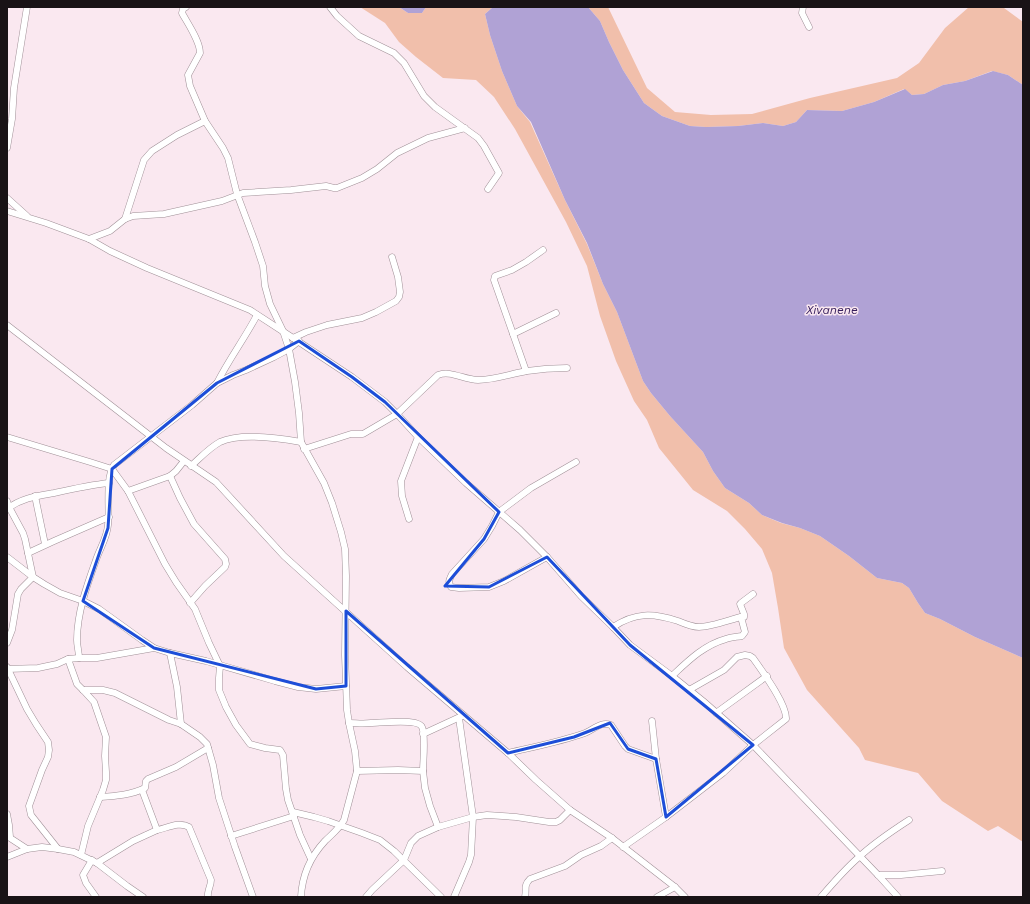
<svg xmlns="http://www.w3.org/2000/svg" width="1030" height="904" font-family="'Work Sans',sans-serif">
<rect width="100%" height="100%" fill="#fae8f0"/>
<g fill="#f1bfab">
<polygon points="360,7 399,7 408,13 422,13 426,7 493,7 485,14 490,35 502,71 517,106 530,122 565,200 587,244 603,284 617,312 643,381 651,393 670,416 703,452 713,471 725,488 749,503 762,515 781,523 800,528 820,536 849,556 877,578 902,583 909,588 918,603 925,613 940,619 975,637 1023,658 1023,842 998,826 988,831 942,801 918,773 865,760 859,748 807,690 784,648 778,608 772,573 762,549 745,529 727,511 693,490 659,448 647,420 634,401 616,361 600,316 587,266 566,222 515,129 494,97 476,80 443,78 416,57 399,42 385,23"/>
<polygon points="588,7 608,7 647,88 675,112 711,115 752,114 810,98 897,78 919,63 945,28 969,7 999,7 1004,8 1023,22 1023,85 1008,75 992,71 965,81 943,85 924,94 912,95 904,89 874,102 842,111 807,110 796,122 783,126 763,123 738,126 706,127 690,126 662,116 644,103 623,70 609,42 600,21"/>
</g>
<g fill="#b0a2d5">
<polygon points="399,7 426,7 422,13 408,13"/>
<polygon points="493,7 588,7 600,21 609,42 623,70 644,103 662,116 690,126 706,127 738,126 763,123 783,126 796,122 807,110 842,111 874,102 905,89 912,95 924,94 943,85 965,81 993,71 1008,75 1023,85 1023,658 975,637 940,619 925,613 918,603 909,588 902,583 877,578 849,556 820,536 800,528 782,523 762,515 749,503 725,488 713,471 703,452 670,416 651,393 643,381 617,312 603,284 587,243 565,200 531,122 517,106 502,71 490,35 485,14"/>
</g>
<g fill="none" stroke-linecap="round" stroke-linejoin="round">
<g stroke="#a09097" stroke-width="7">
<g id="minor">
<path d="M186 7 183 9 182 13C188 24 200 41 200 53L188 75 190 86 205 121 223 148 228 158 237 194 255 242 263 266 265 286 270 304 283 331 289 349 295 382 299 413 301 442 324 483 332 503 341 532 345 549 346 576 345 655 347 710 349 723 355 751 357 771 344 820C339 829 332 834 325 841 311 856 302 876 301 897"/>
<polyline points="330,7 337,16 359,36 394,53 404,63 424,96 435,107 478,138 484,146 499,173 488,189"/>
<polyline points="803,7 802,13 809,27"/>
<polyline points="7,148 12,119 14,88 27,7"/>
<polyline points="7,198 27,216"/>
<polyline points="7,211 46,223 89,239 110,251 147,268 250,310 293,338 352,377 385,402 397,414 418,437 466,483 520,530 547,557 581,596 613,627 630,645 672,676 703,701 753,745 878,875 898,897"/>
<polyline points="125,219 144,160 152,151 177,135 205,121"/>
<polyline points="89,239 110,231 125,219 133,216 164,214 222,201 243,193 291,190 326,186 334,188 337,188 362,178 377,169 397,153 428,138 465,128"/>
<polyline points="7,325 166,448 216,482 284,556 407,667 508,753 536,780 570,810 612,838 675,887 685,897"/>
<polyline points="513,334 556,313"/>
<polyline points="293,338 306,332 327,325 362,318 376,312 396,301 399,297 400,292 398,277 392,257"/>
<polyline points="526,371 494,280 495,276 512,270 526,262 543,250"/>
<path d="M217 383C229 359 245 338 257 315"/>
<polyline points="7,437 90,462 112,469 128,491 165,564 176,582 195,609 209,643 220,666 219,678 219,690 226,707 236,725 250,744 265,748 280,750 283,755 286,789 288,800 300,835 311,859"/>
<path d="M304 449 351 434H363L397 414 438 375C451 370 464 380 478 380 494 380 510 374 527 371 540 369 554 368 567 368"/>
<path d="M191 466C200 458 209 448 220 442 241 432 279 438 301 442"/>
<polyline points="170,476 180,498 194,524 225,559 226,564 225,567 205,586 190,603"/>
<polyline points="128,491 170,476 176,471 184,461"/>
<polyline points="35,496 45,544"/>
<polyline points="7,501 9,507 23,533 25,539 33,577"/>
<path d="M7 509C21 498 37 496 54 493 72 489 90 485 109 483"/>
<polyline points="409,519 402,496 401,481 418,437"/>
<polyline points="28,553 54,541 109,517"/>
<polyline points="7,557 33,577 44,584 60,593 83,601 99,609 142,640 154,648"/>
<path d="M547 557 504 581 489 587 459 588 451 587C448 582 449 580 452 574L484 539 492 526 499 512 531 488 576 462"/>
<path d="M613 627C636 612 653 613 678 621 685 624 692 627 699 627 711 627 729 620 741 617"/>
<polyline points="7,643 12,630 18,594 21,589 33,577"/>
<polyline points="170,653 177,687 181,724"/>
<path d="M79 658C79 652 77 646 77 640 77 613 87 585 96 560 100 548 107 538 108 525 110 509 105 478 114 465L192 405 217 383 233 375 246 370 274 357 289 349 299 341"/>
<polyline points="68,659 77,684 83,690 94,702 106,737 105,756 106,772 106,780 103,790 88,826 81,855"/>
<polyline points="7,667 27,709 36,724 48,742 49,750 48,757 42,770 29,806 31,815 58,849"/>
<polyline points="7,669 38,668 57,664 68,659 79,658 97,658 154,648 170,653 206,661 275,681 298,687 316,689 346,686"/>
<path d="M672 676C688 661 704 645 726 639 731 637 737 637 742 636L745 632 741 617H744V614L740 604 741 603 753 594"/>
<polyline points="83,690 103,690 115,693 169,720 181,724 200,737 207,744 213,765 219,798 235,847 253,897"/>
<polyline points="716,713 767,676"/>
<polyline points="652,721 656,759 666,817"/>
<path d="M349 723C356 723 363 724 371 723 380 723 418 718 422 727 426 735 423 762 423 771"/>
<polyline points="423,734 462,716"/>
<path d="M508 753C533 747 560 742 585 733 593 730 601 721 611 725L625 746 628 749 656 759"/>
<polyline points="357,771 398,770 423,771 425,788 430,806 438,827"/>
<path d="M100 797C115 796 131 795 145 788L146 781 148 779 176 767 208 748"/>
<polyline points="293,812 314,817 328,821 362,833 380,840 394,851 441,897"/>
<polyline points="7,814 9,825 10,837"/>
<path d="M157 830C167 828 180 821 189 827L211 880C211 886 207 891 208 897"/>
<polyline points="7,836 27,849"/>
<polyline points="231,836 294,816"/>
<path d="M623 847 666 817 723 773 753 745 786 719C787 704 762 671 753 658L750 656 745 655 737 657 724 670 689 690"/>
<polyline points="7,857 27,849 42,847 58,849 74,852 97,863 127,886 143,897"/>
<polyline points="92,860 83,875 86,883 96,897"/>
<polyline points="97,863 133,841 157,830 142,790"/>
<polyline points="878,875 901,875 942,871"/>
<polyline points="366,897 372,890 404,860 411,843 418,836 438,827 473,817 487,815 516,817 549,822 556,822 560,820 570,810"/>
<polyline points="454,897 469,862 471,855 473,817 459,718"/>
<path d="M525 897C527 889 523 886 530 879L565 866 581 855 601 846 612 838"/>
<polyline points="657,897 675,887"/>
<path d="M821 897C833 883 845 869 859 857 874 843 892 831 909 820"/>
</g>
</g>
<use href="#minor" stroke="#fff" stroke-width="6"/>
</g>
<path fill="none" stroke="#1d4ed8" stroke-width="3" stroke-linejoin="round" d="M299 341 352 377 385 402 499 512 484 539 445 586 489 587 547 557 630 645 753 745 666 817 656 759 628 749 610 723 574 737 508 753 346 611V686L316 689 154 648 83 601 108 528 112 469 217 383Z"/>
<g text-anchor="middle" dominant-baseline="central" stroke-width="3" stroke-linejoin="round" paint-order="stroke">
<g font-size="12" font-style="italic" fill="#361e5c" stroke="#fae8f0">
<text x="832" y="310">Xivanene</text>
</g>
</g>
<rect width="1030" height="904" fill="none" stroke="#191316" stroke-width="16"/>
</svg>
